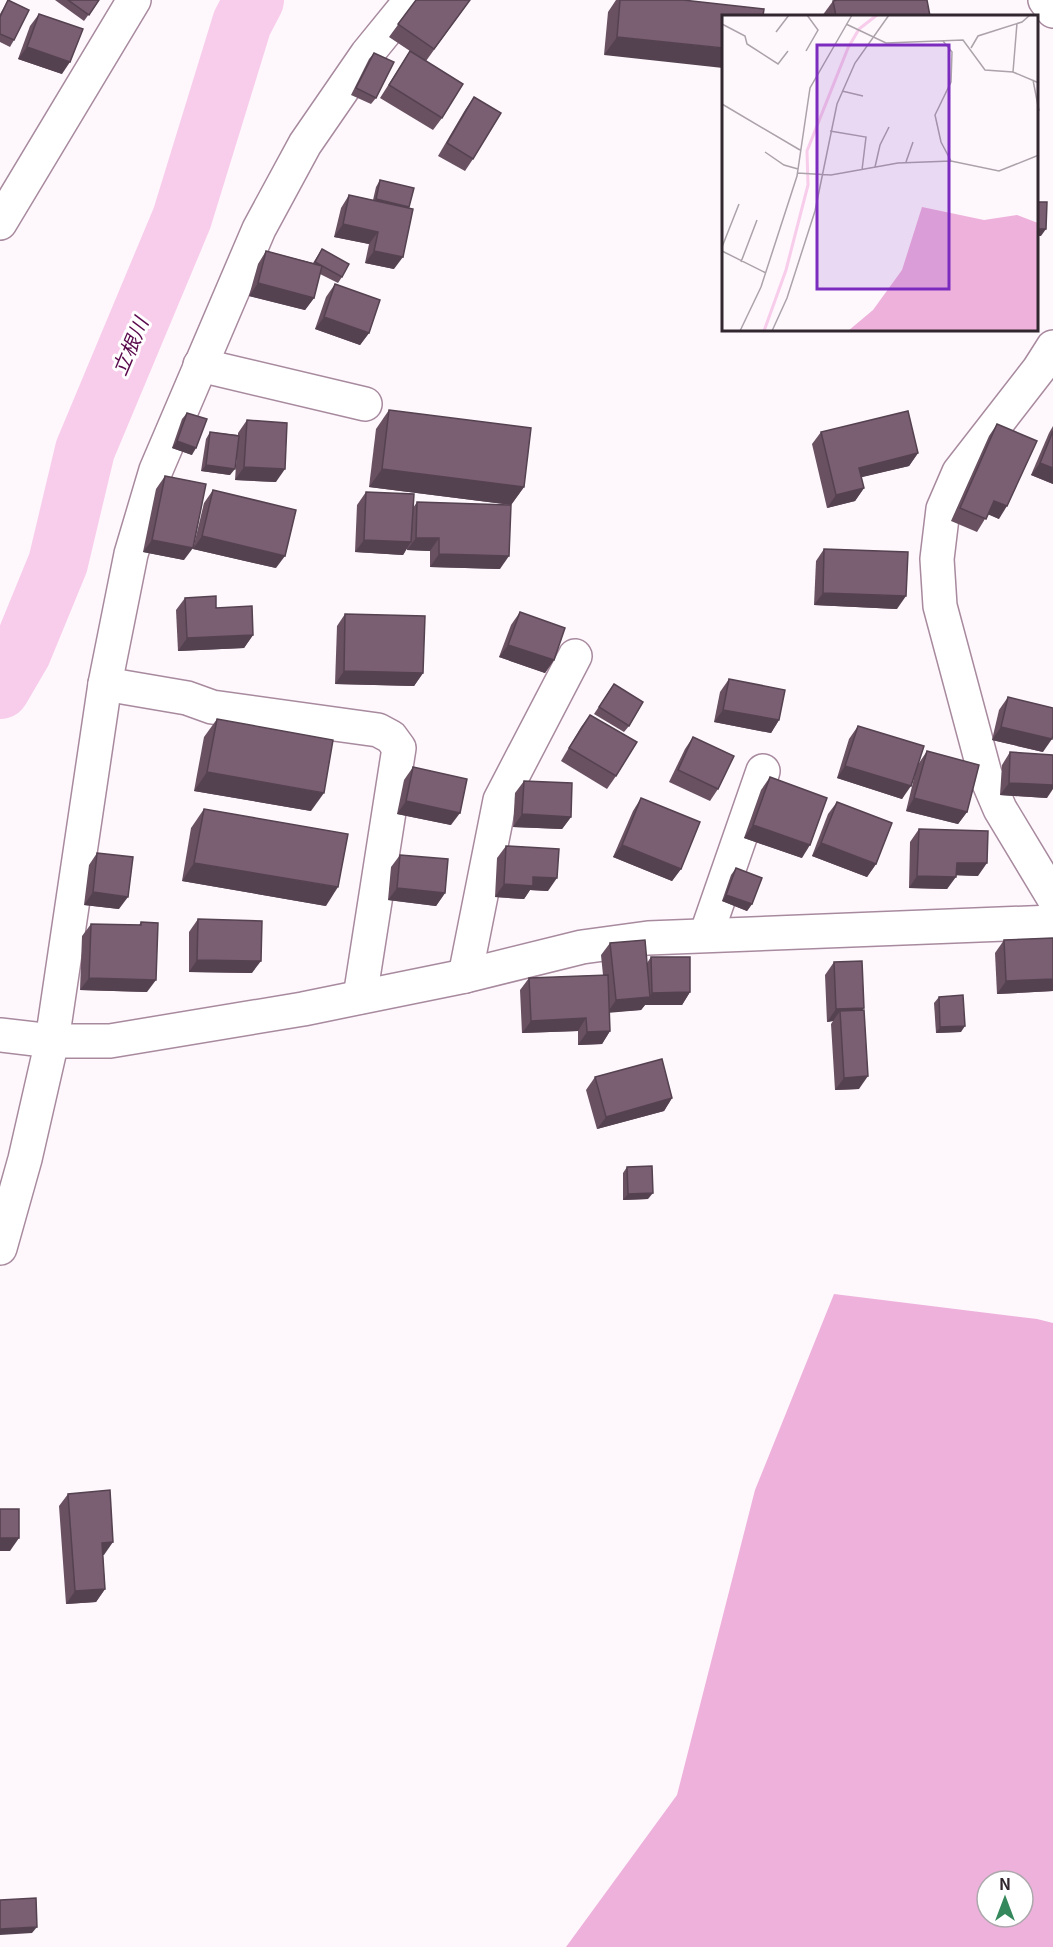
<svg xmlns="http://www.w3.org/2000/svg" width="1053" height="1947" font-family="Georgia,'Noto Sans JP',serif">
<rect width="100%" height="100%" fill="#fef7fc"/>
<path fill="#edb1dc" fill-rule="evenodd" d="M834 1294 1037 1319 1053 1323V1947H566L677 1795 755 1490ZM987 1881H1023V1917H987Z"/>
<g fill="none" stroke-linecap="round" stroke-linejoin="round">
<polyline stroke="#f7cdeb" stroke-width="60" points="0,689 21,653 58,563 85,450 182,218 242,23 254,0"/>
<g stroke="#a88a9f" stroke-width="36">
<g id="minor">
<polyline points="1045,0 1053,11"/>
<polyline points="0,223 134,0"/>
<polyline points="1053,347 1039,369 959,472 943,509 937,559 940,606 985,774 1000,809 1053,897"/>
<polyline points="200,365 365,404"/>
<polyline points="105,684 187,698 212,707 378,730 391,737 399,748 360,997"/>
<polyline points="706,935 763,771"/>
<polyline points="465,976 500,800 575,656"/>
<polyline points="0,1035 52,1041 110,1041 303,1009 465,976 582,947 648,938 1053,922"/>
<polyline points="0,1248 25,1159 52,1041 105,684 131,554 156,470 259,229 305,144 367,54 411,0"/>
</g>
</g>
<use href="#minor" stroke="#fff" stroke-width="33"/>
</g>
<g fill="#695162">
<polygon points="8,0 14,40 10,47 0,42 0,14"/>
<polygon points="55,0 99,0 84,21"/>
<polygon points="416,0 470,0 426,61 442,118 433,130 380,98 410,51 389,37"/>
<polygon points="616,0 683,0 604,55 608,12"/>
<polygon points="833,1 930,16 822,16"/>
<polygon points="39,14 62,74 18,59 30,26"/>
<polygon points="374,53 376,98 371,104 351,95 369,59"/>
<polygon points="474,97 473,159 465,171 438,156 465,110"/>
<polygon points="380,180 394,269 365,263 369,244 334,237 341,208 349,195 373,200 376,187"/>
<polygon points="322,249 342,277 338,283 320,274 314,298 305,310 249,296 258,264 266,251 313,263"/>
<polygon points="335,284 369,333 360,345 315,329 326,297"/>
<polygon points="389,410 524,487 511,505 369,487 376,429"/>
<polygon points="187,413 192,455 172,448 182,419"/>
<polygon points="247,420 276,482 235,480 237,451 230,475 201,471 206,439 210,432 238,435 238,433"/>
<polygon points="997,424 999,519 988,514 977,532 951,521 989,436"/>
<polygon points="1053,426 1053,484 1031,475 1049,433"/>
<polygon points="821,432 918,453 909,466 861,477 864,488 855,501 827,508 812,444"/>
<polygon points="165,476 184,560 143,552 156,489"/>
<polygon points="213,490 276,568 193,549 204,503"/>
<polygon points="366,492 413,508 417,502 500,569 430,567 430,551 407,550 407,548 403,555 355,552 357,505"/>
<polygon points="824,549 897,609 814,605 816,561"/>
<polygon points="185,598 216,608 253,635 244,648 178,651 176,610"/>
<polygon points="520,612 554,660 545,673 499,657 511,625"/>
<polygon points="345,614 423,673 414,686 335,684 337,626"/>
<polygon points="729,679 779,720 771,733 714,722 720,692"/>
<polygon points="614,684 629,726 624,732 594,714"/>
<polygon points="1008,697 1043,752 992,740 999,710"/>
<polygon points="590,715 616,776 607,789 561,761 581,727"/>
<polygon points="217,719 311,811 194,791 204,737"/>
<polygon points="858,726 919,763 927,751 967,812 958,824 906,811 915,774 902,799 837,778 849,739"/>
<polygon points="693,737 718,789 710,801 669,782 685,749"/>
<polygon points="1010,752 1047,798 1000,795 1002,765"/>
<polygon points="413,767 451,825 397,814 404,780"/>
<polygon points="770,777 802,858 744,838 761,790"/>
<polygon points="524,781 571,817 562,829 513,827 515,793"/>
<polygon points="641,798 681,869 672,881 613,857 633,811"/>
<polygon points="837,802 876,864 867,877 812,856 828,814"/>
<polygon points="204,809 326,906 182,881 191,828"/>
<polygon points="919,829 978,876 956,875 947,889 909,888 910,842"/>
<polygon points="506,846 548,891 530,890 524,899 495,897 497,858"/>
<polygon points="97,853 119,909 84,905 89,865"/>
<polygon points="400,855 445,893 436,906 388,900 391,867"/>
<polygon points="736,868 752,904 747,911 722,901 731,875"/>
<polygon points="198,919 252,973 189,972 189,932"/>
<polygon points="141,922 147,992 80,990 82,936 91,924 139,925"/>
<polygon points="1053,938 1053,991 997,994 995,953 1004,940"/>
<polygon points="610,943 647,963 651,957 690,992 682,1005 645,1005 641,1010 610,1012 610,1031 602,1044 578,1045 578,1031 522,1033 520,990 529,978 603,975 601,955"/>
<polygon points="834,962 863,1010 859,1089 835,1090 831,1024 833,1021 827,1022 825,975"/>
<polygon points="939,997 961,1032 936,1033 934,1003"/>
<polygon points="595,1077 672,1098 664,1111 597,1129 586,1090"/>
<polygon points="627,1167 648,1199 623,1200 623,1173"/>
<polygon points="68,1494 104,1555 103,1555 105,1589 96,1602 66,1604 59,1506"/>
</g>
<g fill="#554250">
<polygon points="617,37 723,48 723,68 604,55"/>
<polygon points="27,47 70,62 62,74 18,59"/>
<polygon points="376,199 409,207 405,213 372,206"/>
<polygon points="343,224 378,232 369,244 334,237"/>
<polygon points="1036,229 1046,229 1041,236 1036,236"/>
<polygon points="374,251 403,257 394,269 365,263"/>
<polygon points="258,283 314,298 305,310 249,296"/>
<polygon points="324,317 369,333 360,345 315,329"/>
<polygon points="177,441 196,448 192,455 172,448"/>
<polygon points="918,453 909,466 850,480 859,468"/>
<polygon points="1040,463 1053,468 1053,484 1031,475"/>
<polygon points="206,465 235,469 230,475 201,471"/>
<polygon points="244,467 285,469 276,482 235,480"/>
<polygon points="382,469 524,487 511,505 369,487"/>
<polygon points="864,488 855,501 827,508 836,495"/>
<polygon points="994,501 1007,506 999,519 985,513"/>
<polygon points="202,536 285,556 276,568 193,549"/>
<polygon points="416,538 439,538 430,551 407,550"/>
<polygon points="152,540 193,548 184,560 143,552"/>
<polygon points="364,540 411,542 403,555 355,552"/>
<polygon points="439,554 509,556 500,569 430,567"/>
<polygon points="823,593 906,596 897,609 814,605"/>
<polygon points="253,635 244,648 178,651 187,638"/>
<polygon points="508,645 554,660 545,673 499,657"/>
<polygon points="344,671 423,673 414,686 335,684"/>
<polygon points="723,710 779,720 771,733 714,722"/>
<polygon points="1001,727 1052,739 1043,752 992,740"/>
<polygon points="845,766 911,786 902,799 837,778"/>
<polygon points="207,772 324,793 311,811 194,791"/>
<polygon points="1009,783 1053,785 1053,789 1047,798 1000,795"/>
<polygon points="914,798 967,812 958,824 906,811"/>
<polygon points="406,801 460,813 451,825 397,814"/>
<polygon points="522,814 571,817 562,829 513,827"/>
<polygon points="753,825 810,845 802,858 744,838"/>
<polygon points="821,843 876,864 867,877 812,856"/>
<polygon points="622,845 681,869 672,881 613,857"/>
<polygon points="194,863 338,887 326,906 182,881"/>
<polygon points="957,863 987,863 978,876 948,875"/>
<polygon points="917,876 956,877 947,889 909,888"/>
<polygon points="533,877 557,878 548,891 530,890 524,899 495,897 504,884"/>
<polygon points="397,888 445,893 436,906 388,900"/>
<polygon points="93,892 128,897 119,909 84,905"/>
<polygon points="726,895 752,904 747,911 722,901"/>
<polygon points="197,960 261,961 252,973 189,972"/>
<polygon points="89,978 156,980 147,992 80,990"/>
<polygon points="1053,979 1053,991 997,994 1006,981"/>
<polygon points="690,992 682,1005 645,1005 641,1010 607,1013 616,1000 649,997 652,993"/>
<polygon points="864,1008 855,1020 840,1011 833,1021 827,1022 836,1009"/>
<polygon points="586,1018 578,1031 522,1033 531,1021"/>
<polygon points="965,1026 961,1032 936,1033 940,1027"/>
<polygon points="610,1031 602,1044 578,1045 587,1032"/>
<polygon points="868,1076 859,1089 835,1090 844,1078"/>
<polygon points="672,1098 664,1111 597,1129 606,1117"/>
<polygon points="653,1193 648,1199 623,1200 628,1194"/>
<polygon points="0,1538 19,1538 10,1551 0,1551"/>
<polygon points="113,1542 104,1555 93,1556 102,1543"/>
<polygon points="105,1589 96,1602 66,1604 75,1591"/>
<polygon points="37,1927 32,1933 0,1935 0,1929"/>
</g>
<g fill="#7a5e72" stroke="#554250" stroke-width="1.5">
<polygon points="8,0 29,10 14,40 0,34 0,17"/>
<polygon points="68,0 99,0 89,15"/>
<polygon points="416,0 470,0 434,49 398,24"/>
<polygon points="620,0 683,0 764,9 763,16 723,16 723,48 617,37"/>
<polygon points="837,0 927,0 930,16 836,16 833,1"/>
<polygon points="39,14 83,29 70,62 27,47"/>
<polygon points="410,51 463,84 442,118 389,85"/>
<polygon points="374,53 394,62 376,98 356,88"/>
<polygon points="474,97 501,113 473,159 447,143"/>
<polygon points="380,180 414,188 409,207 376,199"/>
<polygon points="349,195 413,209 403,257 374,251 378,232 343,224"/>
<polygon points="1036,202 1047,202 1046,229 1036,229"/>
<polygon points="322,249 349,264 342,277 315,262"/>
<polygon points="266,251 322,266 314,298 258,283"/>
<polygon points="335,284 380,300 369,333 324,317"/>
<polygon points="389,410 531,428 524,487 382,469"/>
<polygon points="908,411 918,453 859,468 864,488 836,495 821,432"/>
<polygon points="187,413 207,419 196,448 177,441"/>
<polygon points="247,420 287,423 285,469 244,467"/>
<polygon points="997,424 1037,441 1007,506 994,501 986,519 960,508"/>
<polygon points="1053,431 1053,468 1040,463"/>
<polygon points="210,432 239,436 235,469 206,465"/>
<polygon points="165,476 206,484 193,548 152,540"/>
<polygon points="213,490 296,510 285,556 202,536"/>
<polygon points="366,492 414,494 411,542 364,540"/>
<polygon points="417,502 511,505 509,556 439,554 439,538 416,538"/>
<polygon points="824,549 908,552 906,596 823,593"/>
<polygon points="216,596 216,608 252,606 253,635 187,638 185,598"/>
<polygon points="520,612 565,628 554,660 508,645"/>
<polygon points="345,614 425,616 423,673 344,671"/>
<polygon points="729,679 785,690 779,720 723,710"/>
<polygon points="614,684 643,702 629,726 599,707"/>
<polygon points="1008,697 1053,708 1053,735 1052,739 1001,727"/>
<polygon points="590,715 637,742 616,776 569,748"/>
<polygon points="217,719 333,740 324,793 207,772"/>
<polygon points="858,726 924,746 911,786 845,766"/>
<polygon points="693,737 734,756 718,789 678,770"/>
<polygon points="927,751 979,765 967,812 914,798"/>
<polygon points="1010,752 1053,755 1053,785 1009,783"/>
<polygon points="413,767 467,779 460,813 406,801"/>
<polygon points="770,777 827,798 810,845 753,825"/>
<polygon points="524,781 572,783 571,817 522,814"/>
<polygon points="641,798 700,822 681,869 622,845"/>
<polygon points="837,802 892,823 876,864 821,843"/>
<polygon points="204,809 348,834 338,887 194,863"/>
<polygon points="919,829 988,831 987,863 957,863 956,877 917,876"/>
<polygon points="506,846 559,849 557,878 533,877 533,886 504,884"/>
<polygon points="97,853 133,857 128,897 93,892"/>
<polygon points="400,855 448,859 445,893 397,888"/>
<polygon points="736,868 762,878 752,904 726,895"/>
<polygon points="198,919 262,921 261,961 197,960"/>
<polygon points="141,922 158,923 156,980 89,978 91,924 141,925"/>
<polygon points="1053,938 1053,979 1006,981 1004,940"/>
<polygon points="645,940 650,997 616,1000 610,943"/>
<polygon points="651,957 690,957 690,992 652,993"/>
<polygon points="862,961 864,1008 836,1009 834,962"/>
<polygon points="608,975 610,1031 587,1032 586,1018 531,1021 529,978"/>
<polygon points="963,995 965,1026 940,1027 939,997"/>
<polygon points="864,1010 868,1076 844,1078 840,1011"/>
<polygon points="662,1059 672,1098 606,1117 595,1077"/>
<polygon points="652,1166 653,1193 628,1194 627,1167"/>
<polygon points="110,1490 113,1542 102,1543 105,1589 75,1591 68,1494"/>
<rect x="0" y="1509" width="19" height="29"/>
<polygon points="36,1898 37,1927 0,1929 0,1900"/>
</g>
<g text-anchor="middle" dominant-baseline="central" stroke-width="6" stroke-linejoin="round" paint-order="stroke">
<g font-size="20" font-style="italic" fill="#59094b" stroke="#fff">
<text transform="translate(129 346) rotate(-67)">立根川</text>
</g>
</g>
<g transform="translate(722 15)">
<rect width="316" height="316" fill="#fef7fc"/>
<path d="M200 192 262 205 295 200 316 208V316H126L151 295 180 255Z" fill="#edb1dc"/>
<path fill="none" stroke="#f7cdeb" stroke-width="3" d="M42 316 64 255 86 170 85 136 126 33 137 14 155 0"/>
<path fill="none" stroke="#aca3aa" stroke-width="1.5" d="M0 9 23 21 25 29 56 49 66 36M124 9 164 28 241 25 263 55 291 57 317 68M54 17 67 0M221 26 230 37 229 67 213 100 219 127 229 146M249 33 256 21 300 7 308 0M84 36 96 15 85 0M291 57 295 8M311 65 317 96M120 76 141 81M0 89 78 135M108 116 144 122 140 155M43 137 62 150 76 154M184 147 191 127M153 152 158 130 167 112M75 158 109 160 176 148 229 146 277 156 317 140M0 232 17 189M0 236 44 258M19 247 35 205M18 316 39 272 75 161 88 73 130 0M50 316 65 283 93 196 115 89 133 48 167 0"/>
<path fill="#7b2cbf" fill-opacity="0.15" stroke="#7b2cbf" stroke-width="3" d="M95 30H227V274H95Z"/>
<rect width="316" height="316" fill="none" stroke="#32262f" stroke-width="3"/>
</g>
<g transform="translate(1005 1899)"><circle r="28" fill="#ffffff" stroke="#ada8ac" stroke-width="1.5"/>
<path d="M0-4.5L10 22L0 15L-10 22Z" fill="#34885b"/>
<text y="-9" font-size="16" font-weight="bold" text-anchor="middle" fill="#32262f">N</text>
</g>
</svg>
